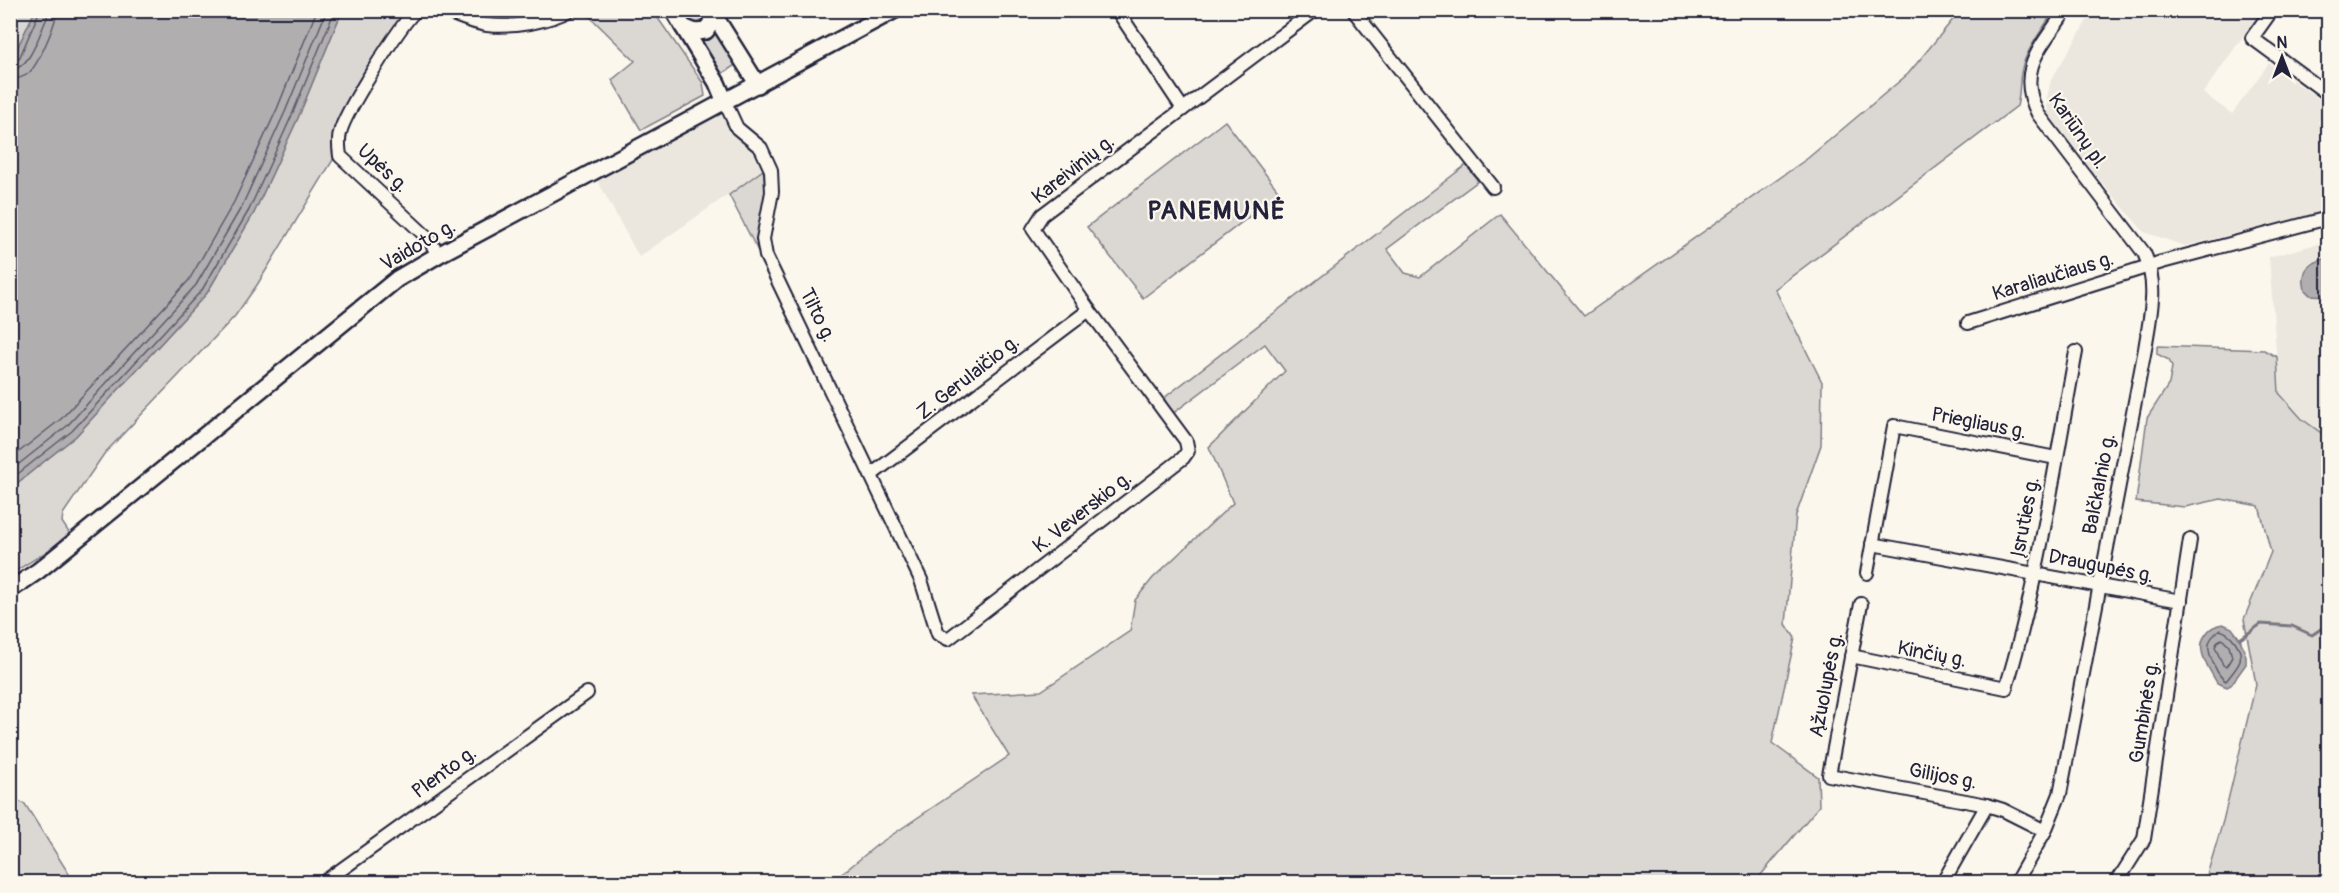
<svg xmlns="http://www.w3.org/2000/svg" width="2339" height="893" font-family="Pangolin,sans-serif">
<rect width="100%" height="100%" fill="#fbf7ec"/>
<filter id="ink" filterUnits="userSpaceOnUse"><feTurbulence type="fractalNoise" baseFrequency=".0167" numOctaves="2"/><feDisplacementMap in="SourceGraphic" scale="12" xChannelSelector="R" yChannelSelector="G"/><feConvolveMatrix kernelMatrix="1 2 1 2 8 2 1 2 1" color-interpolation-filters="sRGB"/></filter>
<g filter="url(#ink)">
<g fill="#ebe7df">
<polygon points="2093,11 2261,11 2203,93 2232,114 2269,63 2328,105 2328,109 2318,122 2328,131 2328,207 2320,210 2320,213 2185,246 2144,232 2048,119 2047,97 2051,80"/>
<polygon points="716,113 723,115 734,132 750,146 763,170 639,257 596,178"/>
<polygon points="2328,241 2328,438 2302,419 2279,392 2269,257"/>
</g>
<g fill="#dbd8d3" stroke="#7e7d87" stroke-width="1.5">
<polygon points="11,11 35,11 11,61"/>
<polygon points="342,11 409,11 370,72 336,155 257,285 235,316 104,454 63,514 62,522 70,534 54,547 11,574 11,488 76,436 207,293 254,213 298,118"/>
<polygon points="453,11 559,11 517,20 486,20"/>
<polygon points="584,11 653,11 703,83 705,96 641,130 612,80 635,61"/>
<polygon points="685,11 704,11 706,21 697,25 692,22"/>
<path d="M1960 11H2054C2043 29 2024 52 2021 73 2019 85 2020 95 2017 106L1775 289 1822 382 1821 445 1796 515 1786 624 1795 638 1772 743 1818 777 1819 806 1755 882H832L877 845 1009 756 971 695 1041 691 1130 631 1135 600 1153 578 1233 503 1209 447 1285 371 1265 344 1172 414 1164 398 1466 165 1478 181 1387 249 1405 273 1420 277 1500 214 1584 316 1808 158 1908 74Z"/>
<polygon points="714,29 737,64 720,75 698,39"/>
<polygon points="1225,121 1280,193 1143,298 1087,227"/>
<path d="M763 170C771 202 752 223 760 255L729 195Z"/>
<polygon points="2157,346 2264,350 2277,357 2279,393 2302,419 2328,438 2328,882 2205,882 2223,821 2256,684 2244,619 2271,552 2259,506 2221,499 2185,507 2136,502 2147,418 2169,384 2172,367 2169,360 2157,354"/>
<polygon points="10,797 25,804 74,882 11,882"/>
</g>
<g fill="#b1aeb0" stroke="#787681" stroke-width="1.5">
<polygon points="35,11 342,11 298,118 254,213 207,293 76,436 11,488 11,61"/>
<path d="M2328 258V296L2310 295 2305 290C2300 268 2309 263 2328 258Z"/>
<path d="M2223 624 2232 628 2240 639 2246 656V664L2231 685 2227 687 2217 683C2209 668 2194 649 2206 634 2210 628 2216 625 2223 624Z"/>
</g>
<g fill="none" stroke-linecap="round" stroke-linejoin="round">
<g stroke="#5b5a6a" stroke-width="1.5">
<polyline points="10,63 19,59 40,10"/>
<path d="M10 70C31 69 39 34 47 18L48 10"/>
<path d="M10 80C17 79 23 78 29 73 39 63 56 24 57 10"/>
<polyline points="10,459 61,419 189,280 234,202 277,109 317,10"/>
<polyline points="10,471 67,426 196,285 242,206 285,112 327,10"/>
<polyline points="10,480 72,431 202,290 249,210 292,115 335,10"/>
<path d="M2220 630C2231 633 2243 648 2240 661 2238 667 2230 676 2226 681 2219 677 2217 671 2214 665 2207 650 2205 640 2220 630Z"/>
<polygon points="2222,639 2229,646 2232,657 2226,667 2223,665 2215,647 2218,641"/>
</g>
<polyline stroke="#787681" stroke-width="3" points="2240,639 2261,624 2292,626 2312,635 2328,624"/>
<g stroke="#22223b" stroke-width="16">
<g id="minor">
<path d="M416 10C401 24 344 113 340 133 338 140 339 149 340 156L429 239 438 255"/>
<path d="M442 10C456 15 472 23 487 25 513 28 547 22 570 10"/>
<polyline points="1117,10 1183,109"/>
<polyline points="1353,10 1493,187"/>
<polyline points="2272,10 2252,38 2328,94"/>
<polyline points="725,102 737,128 761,148 771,170 772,192 763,239 766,256 921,580 938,634 948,639 1183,458 1188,451 1186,441 1089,310 1033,229 1042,215 1315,10"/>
<polyline points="1968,323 2162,262 2328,218"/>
<polyline points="871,475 1089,310"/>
<polyline points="1872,544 2181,601"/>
<polyline points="1867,573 1894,426 2056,458"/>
<polyline points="1861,604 1829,775 1987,805 2003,810 2045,831"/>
<path d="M1851 656 2006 688C2039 580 2055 463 2076 352"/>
<polyline points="324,882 587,693"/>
<polyline points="1943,882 1987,805"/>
<path d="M2016 882 2045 831 2060 794 2145 349C2150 316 2159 284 2144 253L2038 114C2015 70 2042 46 2066 10"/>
<polyline points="2117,882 2144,839 2190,540"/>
</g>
</g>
<g stroke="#22223b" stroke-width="20">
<g id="major">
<polyline points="673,10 717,83 725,102"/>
<polyline points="711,10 758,85"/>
<polyline points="683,27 695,32 706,31 711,23 712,13"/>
<polyline points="10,590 38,571 397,279 438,255 895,10"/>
</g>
</g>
<use href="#minor" stroke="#fbf7ec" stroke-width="12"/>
<use href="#major" stroke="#fbf7ec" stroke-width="15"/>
</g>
</g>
<g text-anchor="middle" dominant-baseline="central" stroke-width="4.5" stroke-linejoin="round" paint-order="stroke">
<g font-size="20" fill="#22223b" stroke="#fbf7ec">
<text transform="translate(2078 131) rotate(55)">Kariūnų pl.</text>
<text transform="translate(383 168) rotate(43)">Upės g.</text>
<text transform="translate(1073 169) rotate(-38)">Kareivinių g.</text>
<text transform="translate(418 245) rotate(-30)">Vaidoto g.</text>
<text transform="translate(2053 276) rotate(-17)">Karaliaučiaus g.</text>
<text transform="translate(818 315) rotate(64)">Tilto g.</text>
<text transform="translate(968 377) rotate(-38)">Z. Gerulaičio g.</text>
<text transform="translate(1979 423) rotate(11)">Priegliaus g.</text>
<text transform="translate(2099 484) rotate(-79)">Balčkalnio g.</text>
<text transform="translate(1082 512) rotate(-38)">K. Veverskio g.</text>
<text transform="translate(2025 517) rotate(-79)">Įsruties g.</text>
<text transform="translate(2101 566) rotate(11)">Draugupės g.</text>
<text transform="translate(1932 654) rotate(11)">Kinčių g.</text>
<text transform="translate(1826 685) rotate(-79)">Ąžuolupės g.</text>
<text transform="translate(2144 712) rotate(-81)">Gumbinės g.</text>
<text transform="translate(444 772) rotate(-36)">Plento g.</text>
<text transform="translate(1943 776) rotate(11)">Gilijos g.</text>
</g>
<g font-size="26" font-weight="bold" letter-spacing="1.5" fill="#22223b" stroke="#fbf7ec">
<text x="1217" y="211">PANEMUNĖ</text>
</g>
</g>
<rect width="2339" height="893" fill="none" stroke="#fbf7ec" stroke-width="36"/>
<rect x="18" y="18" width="2303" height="857" fill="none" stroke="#22223b" stroke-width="2" filter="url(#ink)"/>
<g transform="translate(2282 57)" stroke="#fbf7ec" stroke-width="4.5" paint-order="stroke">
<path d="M0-4.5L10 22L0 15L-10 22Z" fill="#22223b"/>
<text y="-9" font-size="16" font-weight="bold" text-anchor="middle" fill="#22223b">N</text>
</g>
</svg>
